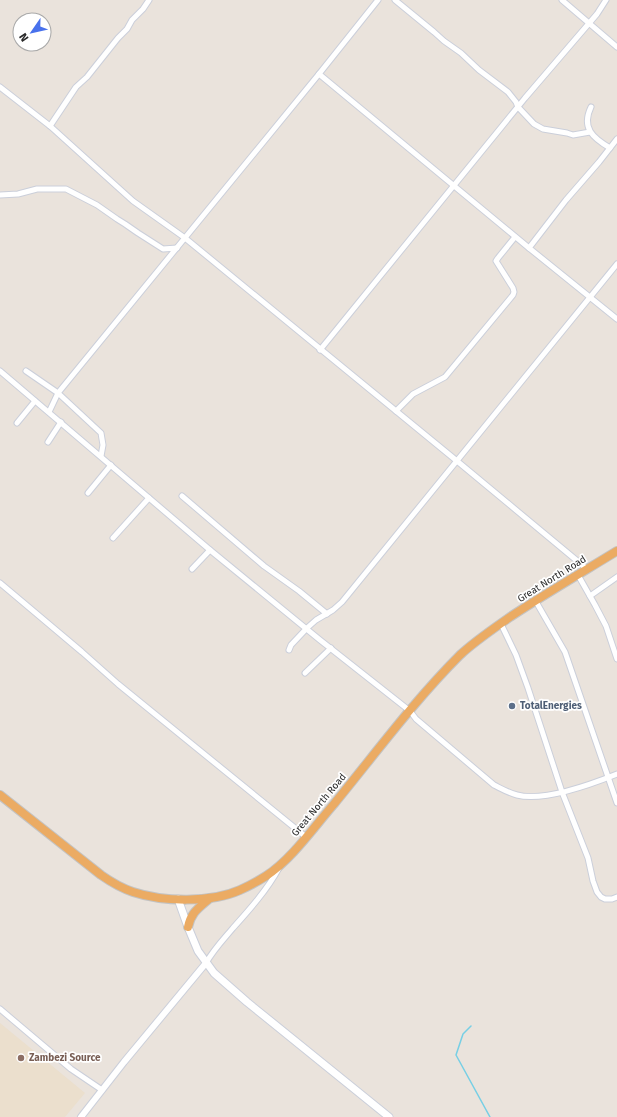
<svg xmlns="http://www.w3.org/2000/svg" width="617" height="1117" font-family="'Fira Sans',sans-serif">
<rect width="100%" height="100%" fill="#eae3dc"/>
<polygon fill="#ebdfcd" points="0,1023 85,1093 65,1117 0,1117"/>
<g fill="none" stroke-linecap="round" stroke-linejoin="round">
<polyline stroke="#77cfe5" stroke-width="1.5" points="471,1026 463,1034 456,1055 490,1117"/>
<g stroke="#cbcfda" stroke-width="7">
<g id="minor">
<polyline points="395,0 434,32 444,41 461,53 479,70 508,92 516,102 518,107 534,124 543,129 567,133 573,135 590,132"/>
<polyline points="562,0 617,47"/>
<polyline points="319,74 529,248"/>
<polyline points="0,87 50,126 133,201 185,238 457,461 587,569"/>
<path d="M591 107C581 128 593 138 610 148"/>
<polyline points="50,126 76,87 87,77 118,38 127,29 132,20 143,9 149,0"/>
<polyline points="617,139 599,162 566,200 529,248 617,319"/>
<polyline points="0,195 18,194 37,189 66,189 97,205 117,219 125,224 138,233 163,249 177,248"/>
<polyline points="320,350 525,98 597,14 606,0"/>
<path d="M0 371 210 550 320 640 410 711 416 719 494 785C502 789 509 793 517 795 543 802 592 784 617 774"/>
<polyline points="26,371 58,393 101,433 103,445 101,456"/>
<polyline points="396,411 413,394 445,377 513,295 514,292 513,288 496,261 498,258 515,237"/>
<polyline points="49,412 58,393 319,74 378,0"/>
<polyline points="17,423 35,401"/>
<polyline points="48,442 61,422"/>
<polyline points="88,493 111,465"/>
<polyline points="182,496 264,566 299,591 327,614"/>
<polyline points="113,538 149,498"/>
<polyline points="192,569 210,550"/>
<polyline points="578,575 595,605 606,626 617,659"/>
<polyline points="0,583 82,652 118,684 306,837"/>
<polyline points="590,596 617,577"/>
<polyline points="535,600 565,652 617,803"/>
<polyline points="501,624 516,655 528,688 562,792 588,858 593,881 597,892 601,897 605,899 612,899 617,897"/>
<polyline points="289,650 291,645 307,628 316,620 333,610 342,602 617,264"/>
<polyline points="305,673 331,648"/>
<path d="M206 963C214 949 223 940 233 928 250 909 267 890 279 868"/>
<polyline points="0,1009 71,1069 102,1090"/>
</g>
</g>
<g stroke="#cbcfda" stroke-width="8">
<polyline id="tertiary" points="81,1117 124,1062 206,963"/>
</g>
<g stroke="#cbcfda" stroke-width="9">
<polyline id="secondary" points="178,899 188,927 198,951 214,973 247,1002 389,1117"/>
</g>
<g stroke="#c3c3c3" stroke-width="10">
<g id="trunk">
<path d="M0 795 101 875C111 882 121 888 133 892 163 902 211 903 240 890 249 886 258 881 266 876 291 860 314 827 334 804 375 754 414 701 460 655 475 641 493 629 510 617 545 594 581 573 617 551"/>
<path d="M188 927C191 912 199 908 210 898"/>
</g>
</g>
<use href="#minor" stroke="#fff" stroke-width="5"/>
<use href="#tertiary" stroke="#fff" stroke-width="6"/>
<use href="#secondary" stroke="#fff" stroke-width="7"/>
<use href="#trunk" stroke="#ebab63" stroke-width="8"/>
</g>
<circle fill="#5c6f8a" stroke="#fff" stroke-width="1.5" cx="512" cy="706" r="4"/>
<circle fill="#8d6e63" stroke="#fff" stroke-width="1.5" cx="21" cy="1058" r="4"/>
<g text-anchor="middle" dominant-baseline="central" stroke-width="3.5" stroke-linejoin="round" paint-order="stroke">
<g font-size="10" fill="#292929" stroke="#fff">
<text transform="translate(552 579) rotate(-32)">Great North Road</text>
<text transform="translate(319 805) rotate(-50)">Great North Road</text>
</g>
<g font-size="10" font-weight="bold" fill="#4e5e75" stroke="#fff" text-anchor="start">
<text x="520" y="706">TotalEnergies</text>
</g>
<g font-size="10" font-weight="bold" fill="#785e54" stroke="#fff" text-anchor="start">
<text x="29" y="1058">Zambezi Source</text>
</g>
</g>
<g transform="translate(32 32) rotate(236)"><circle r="19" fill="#ffffff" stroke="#a9a9a9"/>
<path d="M0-3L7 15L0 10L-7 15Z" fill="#4871ec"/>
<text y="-6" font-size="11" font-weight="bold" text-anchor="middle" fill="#292929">N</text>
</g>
</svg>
